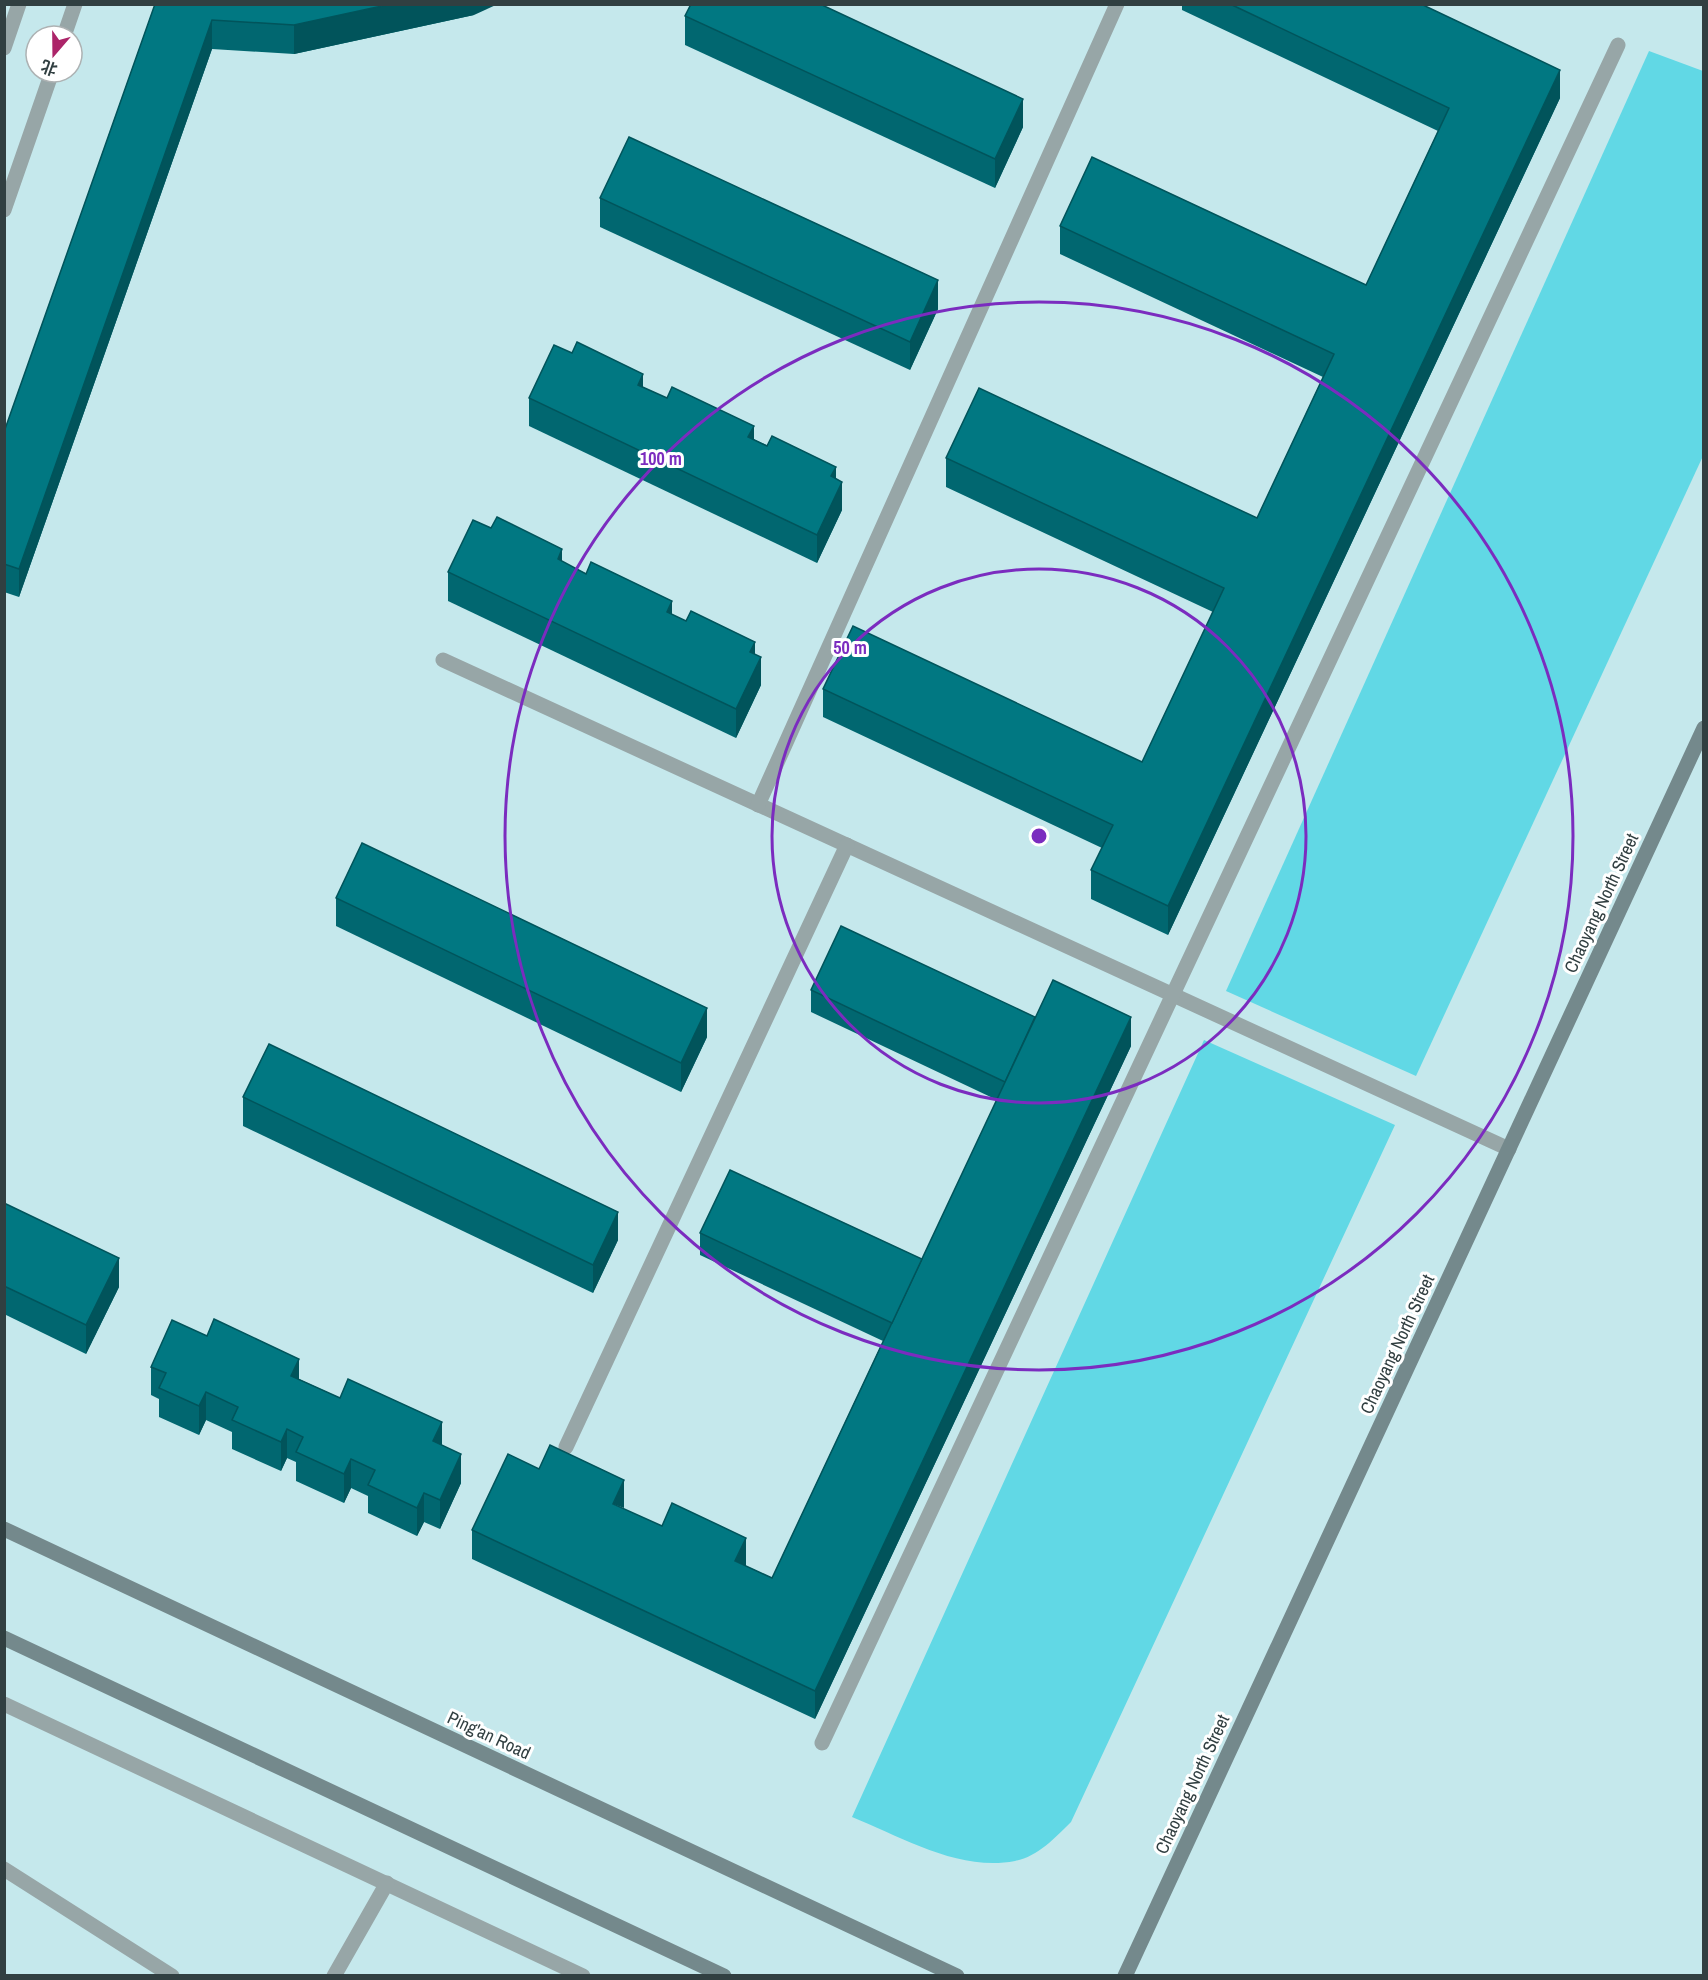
<svg xmlns="http://www.w3.org/2000/svg" width="1708" height="1980" font-family="'Archivo Narrow','Noto Sans SC',sans-serif">
<rect width="100%" height="100%" fill="#c5e8ec"/>
<g fill="#61d8e5">
<polygon points="1649,51 1703,71 1703,456 1416,1076 1226,991"/>
<path d="M1204 1040 1395 1125 1071 1822C1055 1838 1037 1857 1015 1861 959 1872 902 1837 852 1817Z"/>
</g>
<g fill="none" stroke-linecap="round" stroke-linejoin="round">
<g stroke="#97a6a7" stroke-width="15">
<polyline points="443,660 1509,1149"/>
<polyline points="758,805 1117,4"/>
<polyline points="566,1447 847,845"/>
<polyline points="822,1743 1618,45"/>
<polyline points="4,1869 172,1976"/>
</g>
<g stroke="#97a6a7" stroke-width="15">
<polyline points="64,36 75,4"/>
<polyline points="4,48 19,4"/>
<polyline points="4,210 52,72"/>
<polyline points="4,1704 583,1976"/>
<polyline points="334,1976 387,1883"/>
</g>
<g stroke="#74898c" stroke-width="15">
<polyline points="4,1529 957,1976"/>
<polyline points="4,1638 724,1976"/>
<polyline points="1125,1976 1704,728"/>
</g>
</g>
<g fill="#016770">
<polygon points="155,4 474,15 294,54 212,49 19,597 4,592 4,432"/>
<polygon points="1182,4 1421,4 1560,98 1168,935 1091,899 1091,870 1102,848 823,717 823,689 1142,762 1213,612 946,487 946,458 1257,518 1323,377 1060,254 1060,226 1366,285 1438,131 1182,10"/>
<polygon points="685,16 1023,127 995,188 685,45"/>
<polygon points="600,198 938,309 910,370 600,227"/>
<polygon points="643,387 836,478 842,510 817,563 529,426 529,398"/>
<polygon points="562,562 755,654 761,685 736,738 448,601 448,572"/>
<polygon points="336,898 707,1037 681,1092 336,926"/>
<polygon points="811,990 1035,1017 1131,1046 815,1719 472,1559 472,1530 746,1566 772,1578 883,1341 700,1255 700,1233 922,1259 997,1100 811,1012"/>
<polygon points="243,1097 618,1240 593,1293 243,1126"/>
<polygon points="4,1203 119,1287 86,1354 4,1314"/>
<polygon points="151,1367 299,1379 442,1445 461,1483 440,1529 424,1522 417,1536 368,1513 368,1496 351,1488 344,1503 296,1481 296,1462 287,1458 281,1471 232,1449 232,1432 206,1420 199,1435 159,1417 159,1399 151,1395"/>
</g>
<g fill="#01545b">
<polygon points="391,4 498,4 474,15 294,54 294,25"/>
<polygon points="212,20 212,49 19,597 19,569"/>
<polygon points="1560,70 1560,98 1168,935 1168,906"/>
<polygon points="1023,99 1023,127 995,188 995,159"/>
<polygon points="938,280 938,309 910,370 910,342"/>
<polygon points="643,374 643,402 638,385"/>
<polygon points="754,426 754,455 748,437"/>
<polygon points="836,467 836,495 842,482 842,510 817,563 817,535 831,476"/>
<polygon points="562,549 562,577 558,559"/>
<polygon points="672,601 672,629 667,612"/>
<polygon points="755,642 755,670 761,657 761,685 736,738 736,709 750,652"/>
<polygon points="707,1008 707,1037 681,1092 681,1063"/>
<polygon points="1131,1017 1131,1046 815,1719 815,1691"/>
<polygon points="618,1212 618,1240 593,1293 593,1265"/>
<polygon points="119,1258 119,1287 86,1354 86,1325"/>
<polygon points="299,1359 299,1387 291,1376"/>
<polygon points="206,1392 206,1420 199,1435 199,1406"/>
<polygon points="442,1422 442,1451 433,1441"/>
<polygon points="287,1429 287,1458 281,1471 281,1442"/>
<polygon points="461,1454 461,1483 440,1529 440,1500"/>
<polygon points="351,1459 351,1488 344,1503 344,1474"/>
<polygon points="624,1480 624,1508 613,1504"/>
<polygon points="424,1493 424,1522 417,1536 417,1508"/>
<polygon points="746,1538 746,1567 735,1561"/>
</g>
<g fill="#017882" stroke="#01545b" stroke-width="1.5">
<polygon points="155,4 391,4 294,25 212,20 19,569 4,564 4,432"/>
<polygon points="691,4 820,4 1023,99 995,159 685,16"/>
<polygon points="1230,4 1421,4 1560,70 1168,906 1091,870 1113,825 823,689 853,626 1142,762 1224,588 946,458 979,388 1257,518 1334,354 1060,226 1092,157 1366,285 1449,108"/>
<polygon points="629,137 938,280 910,342 600,198"/>
<polygon points="577,342 643,374 638,385 667,398 672,387 754,426 748,437 767,446 772,436 836,467 831,476 842,482 817,535 529,398 554,345 572,353"/>
<polygon points="497,517 562,549 558,559 586,574 591,562 672,601 667,612 686,621 691,611 755,642 750,652 761,657 736,709 448,572 473,520 491,528"/>
<polygon points="362,843 707,1008 681,1063 336,898"/>
<polygon points="841,926 1035,1017 1005,1082 811,990"/>
<polygon points="1053,980 1131,1017 815,1691 472,1530 508,1454 539,1469 550,1445 624,1480 613,1504 662,1526 672,1503 746,1538 735,1561 772,1578"/>
<polygon points="269,1044 618,1212 593,1265 243,1097"/>
<polygon points="730,1170 922,1259 892,1323 700,1233"/>
<polygon points="4,1203 119,1258 86,1325 4,1286"/>
<polygon points="214,1319 299,1359 291,1376 340,1398 348,1379 442,1422 433,1441 461,1454 440,1500 424,1493 417,1508 368,1485 375,1470 351,1459 344,1474 296,1452 303,1437 287,1429 281,1442 232,1420 238,1407 206,1392 199,1406 159,1388 166,1373 151,1367 172,1320 207,1336"/>
</g>
<g fill="none" stroke="#7b2cbf" stroke-width="3">
<circle cx="1039" cy="836" r="267"/>
<circle cx="1039" cy="836" r="534"/>
</g>
<g text-anchor="middle" dominant-baseline="central" stroke-width="6" stroke-linejoin="round" paint-order="stroke">
<g font-size="18" fill="#313f41" stroke="#fff">
<text transform="translate(1601 903) rotate(-65)">Chaoyang North Street</text>
<text transform="translate(1397 1344) rotate(-65)">Chaoyang North Street</text>
<text transform="translate(489 1735) rotate(25)">Ping'an Road</text>
<text transform="translate(1192 1784) rotate(-65)">Chaoyang North Street</text>
</g>
</g>
<circle cx="1039" cy="836" r="9" fill="#7b2cbf" stroke="#fff" stroke-width="3"/>
<g font-size="18" text-anchor="middle" font-weight="bold" fill="#7b2cbf" stroke="#fff" stroke-width="6" stroke-linejoin="round" paint-order="stroke">
<text x="661" y="465">100 m</text>
<text x="850" y="654">50 m</text>
</g>
<rect width="1708" height="1980" fill="none" stroke="#313f41" stroke-width="12"/>
<g transform="translate(54 54) rotate(200)"><circle r="28" fill="#ffffff" stroke="#adb2b3" stroke-width="1.5"/>
<path d="M0-4.5L10 22L0 15L-10 22Z" fill="#ac2469"/>
<text y="-9" font-size="16" font-weight="bold" text-anchor="middle" fill="#313f41">北</text>
</g>
</svg>
